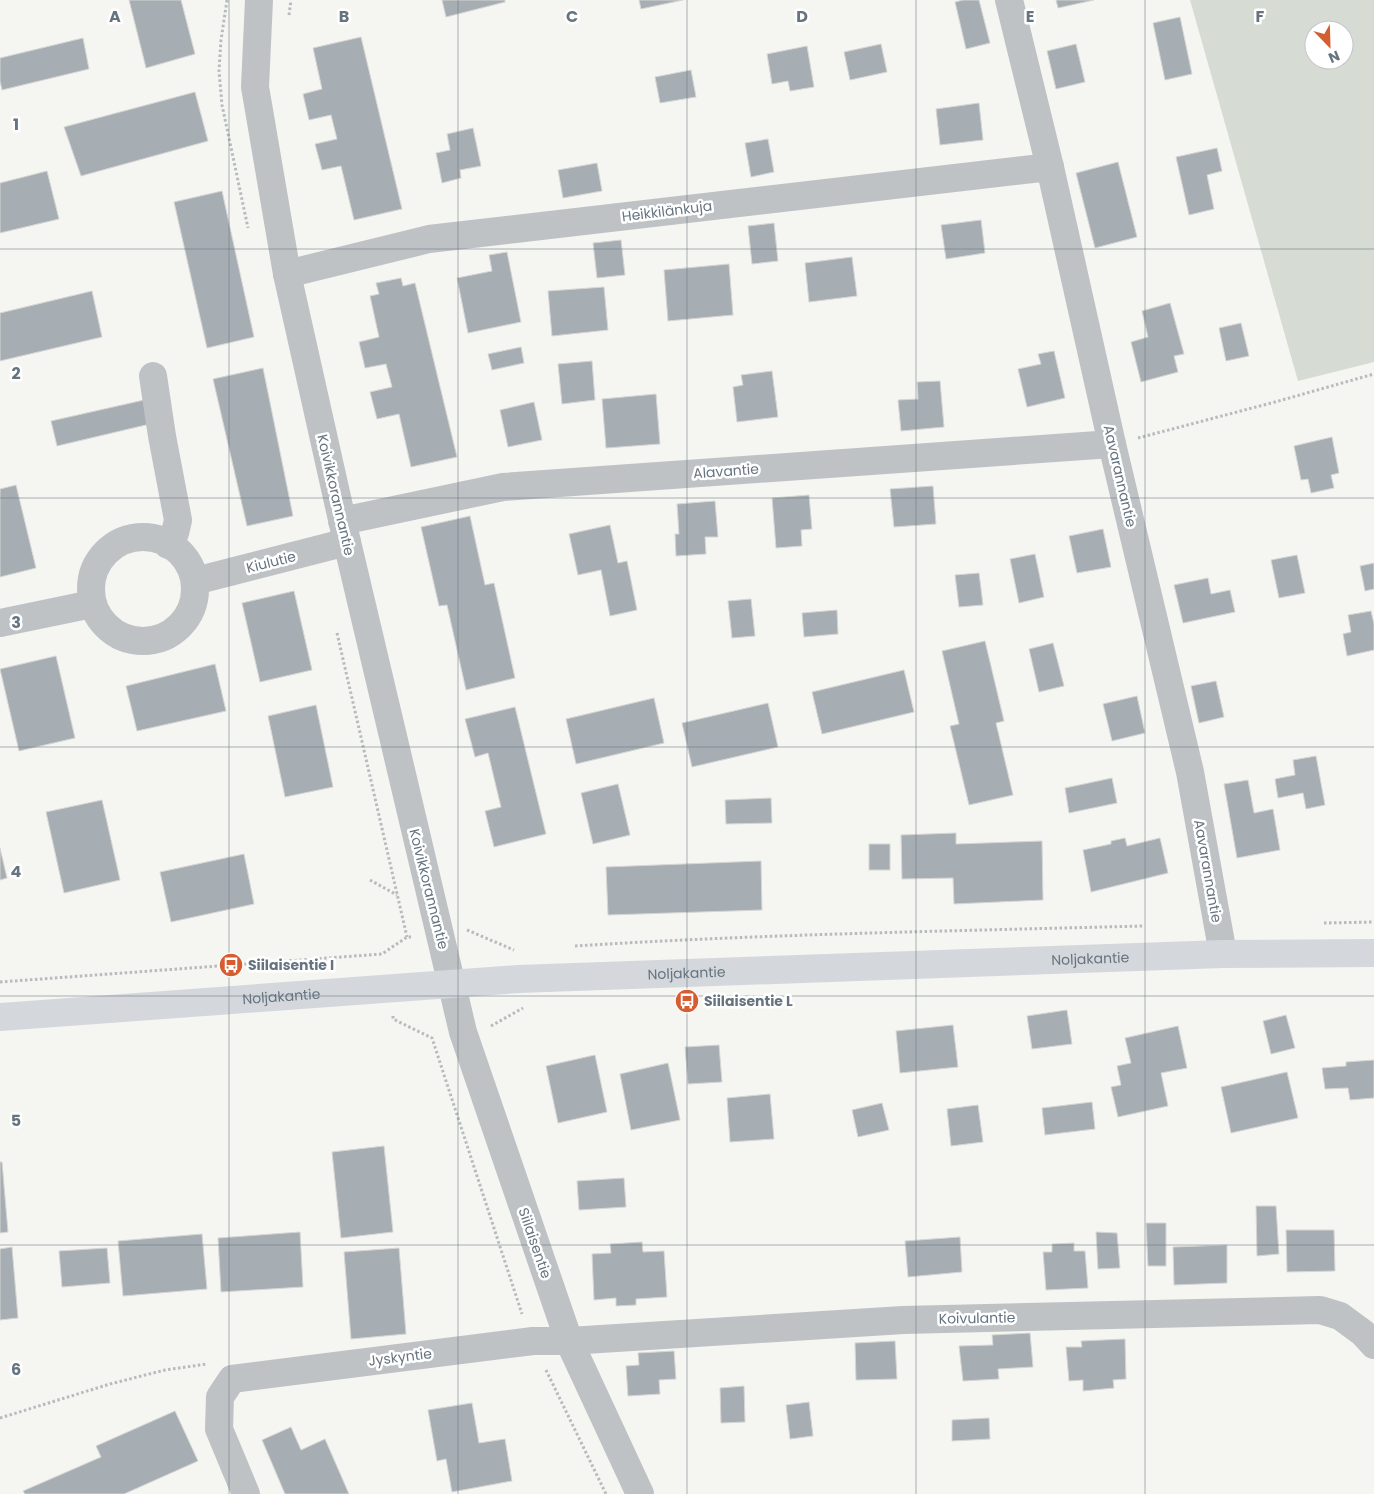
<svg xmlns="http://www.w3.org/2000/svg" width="1374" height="1494" font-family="Poppins,sans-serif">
<rect width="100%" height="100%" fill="#f5f5f1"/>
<path fill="#d6dbd3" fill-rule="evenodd" d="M1190 0H1374V362L1298 381ZM1314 30H1344V60H1314Z"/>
<g fill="#a7aeb3" stroke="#d6d6d4">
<polygon points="129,0 181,0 195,54 146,68"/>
<polygon points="442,0 505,0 505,2 446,17"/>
<polygon points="639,0 683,0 641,9"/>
<polygon points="963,0 979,0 990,43 966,49 955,2"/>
<polygon points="1056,0 1094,0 1058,8"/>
<polygon points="1180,17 1192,74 1165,80 1153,23"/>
<polygon points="361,37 402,209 354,220 341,166 322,170 315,144 337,139 331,115 309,120 303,94 322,89 313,48"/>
<polygon points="83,38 89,69 2,90 0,81 0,58"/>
<polygon points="881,44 887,72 850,80 844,52"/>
<polygon points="1076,44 1085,82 1056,89 1047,51"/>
<polygon points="807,46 814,87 790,91 788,81 772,84 767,54"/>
<polygon points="691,70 696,97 660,103 655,77"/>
<polygon points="195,92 208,141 81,176 64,127"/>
<polygon points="979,103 983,140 940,145 936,109"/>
<polygon points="473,128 481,166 460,170 461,178 442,183 436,153 450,150 447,134"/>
<polygon points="768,139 774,172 751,177 745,143"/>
<polygon points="1217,148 1222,171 1207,175 1214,209 1189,215 1176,157"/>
<polygon points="1118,162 1137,237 1095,248 1076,173"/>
<polygon points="597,163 602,191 563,198 558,170"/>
<polygon points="47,171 59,219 0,233 0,183"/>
<polygon points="222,191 254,337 207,348 174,202"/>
<polygon points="981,220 985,253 946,259 941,225"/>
<polygon points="774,223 778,261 752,264 748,226"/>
<polygon points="621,240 625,275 597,278 593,243"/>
<polygon points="507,252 521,322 468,333 457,278 492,271 489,255"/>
<polygon points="852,257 857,296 809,302 805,263"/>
<polygon points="729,264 733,315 668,321 664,270"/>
<polygon points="401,278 403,286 415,283 457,457 411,467 399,414 377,419 370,392 392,387 386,364 365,368 359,342 379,337 370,296 379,294 376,283"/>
<polygon points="604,287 608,330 552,336 548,291"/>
<polygon points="92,291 102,337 0,361 0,313"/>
<polygon points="1170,303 1184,354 1174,356 1178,372 1141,382 1131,342 1148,337 1142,311"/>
<polygon points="1241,323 1249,356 1226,361 1219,328"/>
<polygon points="521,347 524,363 492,370 488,354"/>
<polygon points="1054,351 1065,398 1027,407 1018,369 1041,364 1038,354"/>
<polygon points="592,361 595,400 562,404 558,364"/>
<polygon points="263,368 293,516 247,526 213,379"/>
<polygon points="772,371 778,417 737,422 733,387 743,385 741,375"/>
<polygon points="940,381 944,427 901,431 898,400 918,399 917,382"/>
<polygon points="656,394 660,444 606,448 602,399"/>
<polygon points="144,400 150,424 57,446 51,421"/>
<polygon points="534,402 542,440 508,447 500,410"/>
<polygon points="1332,437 1339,473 1331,475 1334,488 1311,493 1308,479 1301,480 1294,446"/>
<polygon points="16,485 36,568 0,577 0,489"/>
<polygon points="933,486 936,524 894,527 890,489"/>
<polygon points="809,495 812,529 801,530 802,546 776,548 772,498"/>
<polygon points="715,501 718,537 705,537 706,554 676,556 675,534 679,534 677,504"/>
<polygon points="470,516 485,585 494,583 515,678 466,690 447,605 439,606 421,527"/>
<polygon points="610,525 618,563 627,561 637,610 610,616 601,570 578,575 569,534"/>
<polygon points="1103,529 1111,567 1077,573 1069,536"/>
<polygon points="1035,554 1044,597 1019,603 1010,559"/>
<polygon points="1297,555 1305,593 1279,598 1271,560"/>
<polygon points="1374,563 1374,589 1365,591 1360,566"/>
<polygon points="979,573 983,605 959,607 955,575"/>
<polygon points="1208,578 1211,594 1230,590 1235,612 1183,623 1174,585"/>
<polygon points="294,591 312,670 260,682 242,603"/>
<polygon points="751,599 755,636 732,638 728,601"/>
<polygon points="837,610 838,634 804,637 802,613"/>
<polygon points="1371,611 1374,624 1374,650 1347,656 1343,634 1351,632 1348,615"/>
<polygon points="985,641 1004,721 996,723 1013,795 969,805 950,726 959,724 942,651"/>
<polygon points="1053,643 1064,686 1039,692 1029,649"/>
<polygon points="56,656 75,738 19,751 0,669"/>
<polygon points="215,664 226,711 137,731 126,686"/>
<polygon points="904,670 914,712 822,734 812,692"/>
<polygon points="1216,681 1224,717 1199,723 1191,686"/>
<polygon points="1137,696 1145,733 1112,741 1103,704"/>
<polygon points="654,698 664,743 576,764 566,719"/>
<polygon points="768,703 778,747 692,767 682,723"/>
<polygon points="316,705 333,787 285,797 268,716"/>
<polygon points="515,707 546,834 494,847 485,811 501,807 488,753 475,757 465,719"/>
<polygon points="1316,756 1325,805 1306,809 1303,793 1278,798 1275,779 1295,775 1293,760"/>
<polygon points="1112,778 1117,803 1069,813 1065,788"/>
<polygon points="1248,780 1254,813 1273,809 1280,850 1237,858 1224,784"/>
<polygon points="618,784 630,835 593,844 581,793"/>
<polygon points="771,798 772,823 726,824 725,800"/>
<polygon points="102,800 120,880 64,893 46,812"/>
<polygon points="956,833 956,844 1042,841 1043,900 954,904 953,878 902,879 901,835"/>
<polygon points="1125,838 1127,846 1160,838 1168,873 1091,892 1083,850 1111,844 1111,841"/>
<rect x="869" y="844" width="21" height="26"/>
<polygon points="0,848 7,878 0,880"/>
<polygon points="244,854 254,904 171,922 160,872"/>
<polygon points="761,861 762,910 608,915 606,867"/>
<polygon points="1067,1010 1072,1044 1032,1049 1027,1016"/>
<polygon points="1286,1015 1295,1048 1271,1054 1263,1021"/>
<polygon points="953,1025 958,1067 900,1073 896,1031"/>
<polygon points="1178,1026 1187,1068 1161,1073 1168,1106 1118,1117 1111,1087 1121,1085 1117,1066 1131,1063 1125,1038"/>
<polygon points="719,1045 722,1082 688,1084 685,1047"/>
<polygon points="595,1055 607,1112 558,1123 546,1066"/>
<polygon points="1374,1060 1374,1098 1350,1100 1348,1088 1325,1089 1322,1068 1346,1066 1346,1062"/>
<polygon points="668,1063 680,1120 631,1130 620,1074"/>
<polygon points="1287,1072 1298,1118 1231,1133 1221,1087"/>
<polygon points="770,1094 774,1139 730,1142 727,1098"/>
<polygon points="1092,1102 1095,1129 1045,1135 1042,1108"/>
<polygon points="882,1103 889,1130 858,1137 852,1110"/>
<polygon points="978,1105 983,1142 951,1146 947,1109"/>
<polygon points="384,1146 393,1232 341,1238 332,1152"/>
<polygon points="0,1162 2,1162 8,1232 0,1233"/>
<polygon points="624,1178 626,1207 579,1210 577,1181"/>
<polygon points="1256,1206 1276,1206 1279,1254 1257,1256"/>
<polygon points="1146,1223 1166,1223 1166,1266 1148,1266"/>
<polygon points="1286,1230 1334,1230 1335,1271 1287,1272"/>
<polygon points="300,1232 303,1287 221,1292 218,1238"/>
<polygon points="1096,1232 1117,1233 1120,1268 1098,1269"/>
<polygon points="202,1234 207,1289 123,1296 118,1241"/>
<polygon points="960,1237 962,1272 908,1277 905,1241"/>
<polygon points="642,1242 643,1252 664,1251 667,1297 636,1299 636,1305 616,1306 616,1298 594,1300 592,1254 611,1253 610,1244"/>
<polygon points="1074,1243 1074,1251 1085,1251 1088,1288 1046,1290 1043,1252 1052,1252 1052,1244"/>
<polygon points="1227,1245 1227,1283 1174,1285 1173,1247"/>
<polygon points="12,1247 18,1318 0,1320 0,1249"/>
<polygon points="107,1248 110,1283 62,1287 59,1251"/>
<polygon points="399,1248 406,1334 351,1339 344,1252"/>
<polygon points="1030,1333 1033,1367 998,1369 999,1379 963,1381 959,1346 993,1345 992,1335"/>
<polygon points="1125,1339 1126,1379 1113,1380 1114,1388 1083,1391 1083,1380 1069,1381 1066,1347 1082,1347 1081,1341"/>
<polygon points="895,1341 897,1379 856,1380 855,1343"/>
<polygon points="674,1351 676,1379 659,1380 660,1394 628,1396 626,1366 639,1365 638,1353"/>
<polygon points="744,1386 745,1422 721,1423 720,1388"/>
<polygon points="809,1402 813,1436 790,1439 786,1405"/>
<polygon points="472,1403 479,1443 505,1439 512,1481 452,1492 446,1459 437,1461 428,1410"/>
<polygon points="175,1411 198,1461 124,1494 25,1494 23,1491 101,1457 96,1446"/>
<polygon points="989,1418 990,1439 952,1441 952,1420"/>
<polygon points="291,1427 301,1450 325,1439 349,1494 285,1494 262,1440"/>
</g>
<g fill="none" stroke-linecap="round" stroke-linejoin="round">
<g stroke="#b8bbbd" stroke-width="3" stroke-dasharray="2.5 2.5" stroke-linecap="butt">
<polyline points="227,0 221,40 219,71 222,105 248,228"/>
<polyline points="289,15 291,0"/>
<polyline points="1138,438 1275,402 1374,374"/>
<polyline points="337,633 407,937"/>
<polyline points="370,880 397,895"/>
<polyline points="1324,923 1374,922"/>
<polyline points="467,930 514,950"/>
<path d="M575 946C764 934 953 931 1143 926"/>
<polyline points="0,982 382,954 407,937 411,937"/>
<polyline points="393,1016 393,1019 432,1038 522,1314"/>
<polyline points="491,1026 523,1008"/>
<polyline points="546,1370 606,1494"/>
<polyline points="0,1418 110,1384 165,1370 207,1364"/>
</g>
<g stroke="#bec2c5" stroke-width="28">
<polyline points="259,0 255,87 287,274 347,542 463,1032 569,1341 640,1494"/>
<polyline points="1009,0 1050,167 1112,444 1190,772 1223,954"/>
<polyline points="287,274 429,239 1050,167"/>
<polyline points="153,376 162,436 178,520 175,533 168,545"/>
<polyline points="342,521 503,487 1112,444"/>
<circle cx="143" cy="589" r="52"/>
<polyline points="195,581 347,542"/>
<polyline points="0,623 92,604"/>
<polyline points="246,1494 219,1429 220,1397 232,1379 533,1341 569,1341 903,1320 1320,1310 1340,1316 1363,1333 1374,1345"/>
</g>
<path stroke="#d4d8dc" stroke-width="28" id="s1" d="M0 1017 519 979 1223 954 1374 953"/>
</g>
<path fill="none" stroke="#667480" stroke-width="1" stroke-opacity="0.55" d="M229 0V1494M458 0V1494M687 0V1494M916 0V1494M1145 0V1494M0 249H1374M0 498H1374M0 747H1374M0 996H1374M0 1245H1374"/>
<defs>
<g id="bus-disc" transform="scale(1.25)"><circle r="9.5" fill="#d55d31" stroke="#fff"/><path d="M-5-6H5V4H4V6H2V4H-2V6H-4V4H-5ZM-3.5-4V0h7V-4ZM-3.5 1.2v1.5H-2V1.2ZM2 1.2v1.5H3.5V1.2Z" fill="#fff"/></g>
</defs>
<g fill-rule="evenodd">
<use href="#bus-disc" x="231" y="965"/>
<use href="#bus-disc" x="687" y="1001"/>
</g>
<g text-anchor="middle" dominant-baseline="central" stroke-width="5" stroke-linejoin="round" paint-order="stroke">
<g font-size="14" fill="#667480" stroke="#fff">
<text transform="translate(667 211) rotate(-7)">Heikkilänkuja</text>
<text transform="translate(726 471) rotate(-4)">Alavantie</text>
<text transform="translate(1120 476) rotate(77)">Aavarannantie</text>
<text transform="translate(336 495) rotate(77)">Koivikkorannantie</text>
<text transform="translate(271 562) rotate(-14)">Kiulutie</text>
<text transform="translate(1208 871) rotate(80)">Aavarannantie</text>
<text transform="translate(429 889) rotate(76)">Koivikkorannantie</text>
<text stroke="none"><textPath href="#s1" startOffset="1092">Noljakantie</textPath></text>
<text stroke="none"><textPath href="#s1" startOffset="688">Noljakantie</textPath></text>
<text stroke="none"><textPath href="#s1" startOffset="282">Noljakantie</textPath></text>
<text transform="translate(535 1243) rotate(71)">Siilaisentie</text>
<text transform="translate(977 1318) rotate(-1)">Koivulantie</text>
<text transform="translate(400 1357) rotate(-7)">Jyskyntie</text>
</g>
<g font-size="14" font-weight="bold" fill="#667480" stroke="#fff" text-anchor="start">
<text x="248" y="965">Siilaisentie I</text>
<text x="704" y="1001">Siilaisentie L</text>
</g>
</g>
<g font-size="16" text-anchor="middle" font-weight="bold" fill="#667480" stroke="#fff" stroke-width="5" stroke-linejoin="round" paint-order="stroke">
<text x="115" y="22">A</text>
<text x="344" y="22">B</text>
<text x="572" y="22">C</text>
<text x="802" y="22">D</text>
<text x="1030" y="22">E</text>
<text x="1260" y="22">F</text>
<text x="16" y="130">1</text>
<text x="16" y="379">2</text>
<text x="16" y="628">3</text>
<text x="16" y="877">4</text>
<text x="16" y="1126">5</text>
<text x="16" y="1375">6</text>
</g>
<g transform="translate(1329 45) rotate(157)"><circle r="24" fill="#ffffff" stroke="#c2c7cc"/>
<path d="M0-4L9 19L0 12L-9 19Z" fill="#d55d31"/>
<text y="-8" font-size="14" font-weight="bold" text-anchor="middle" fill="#667480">N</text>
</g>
</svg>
